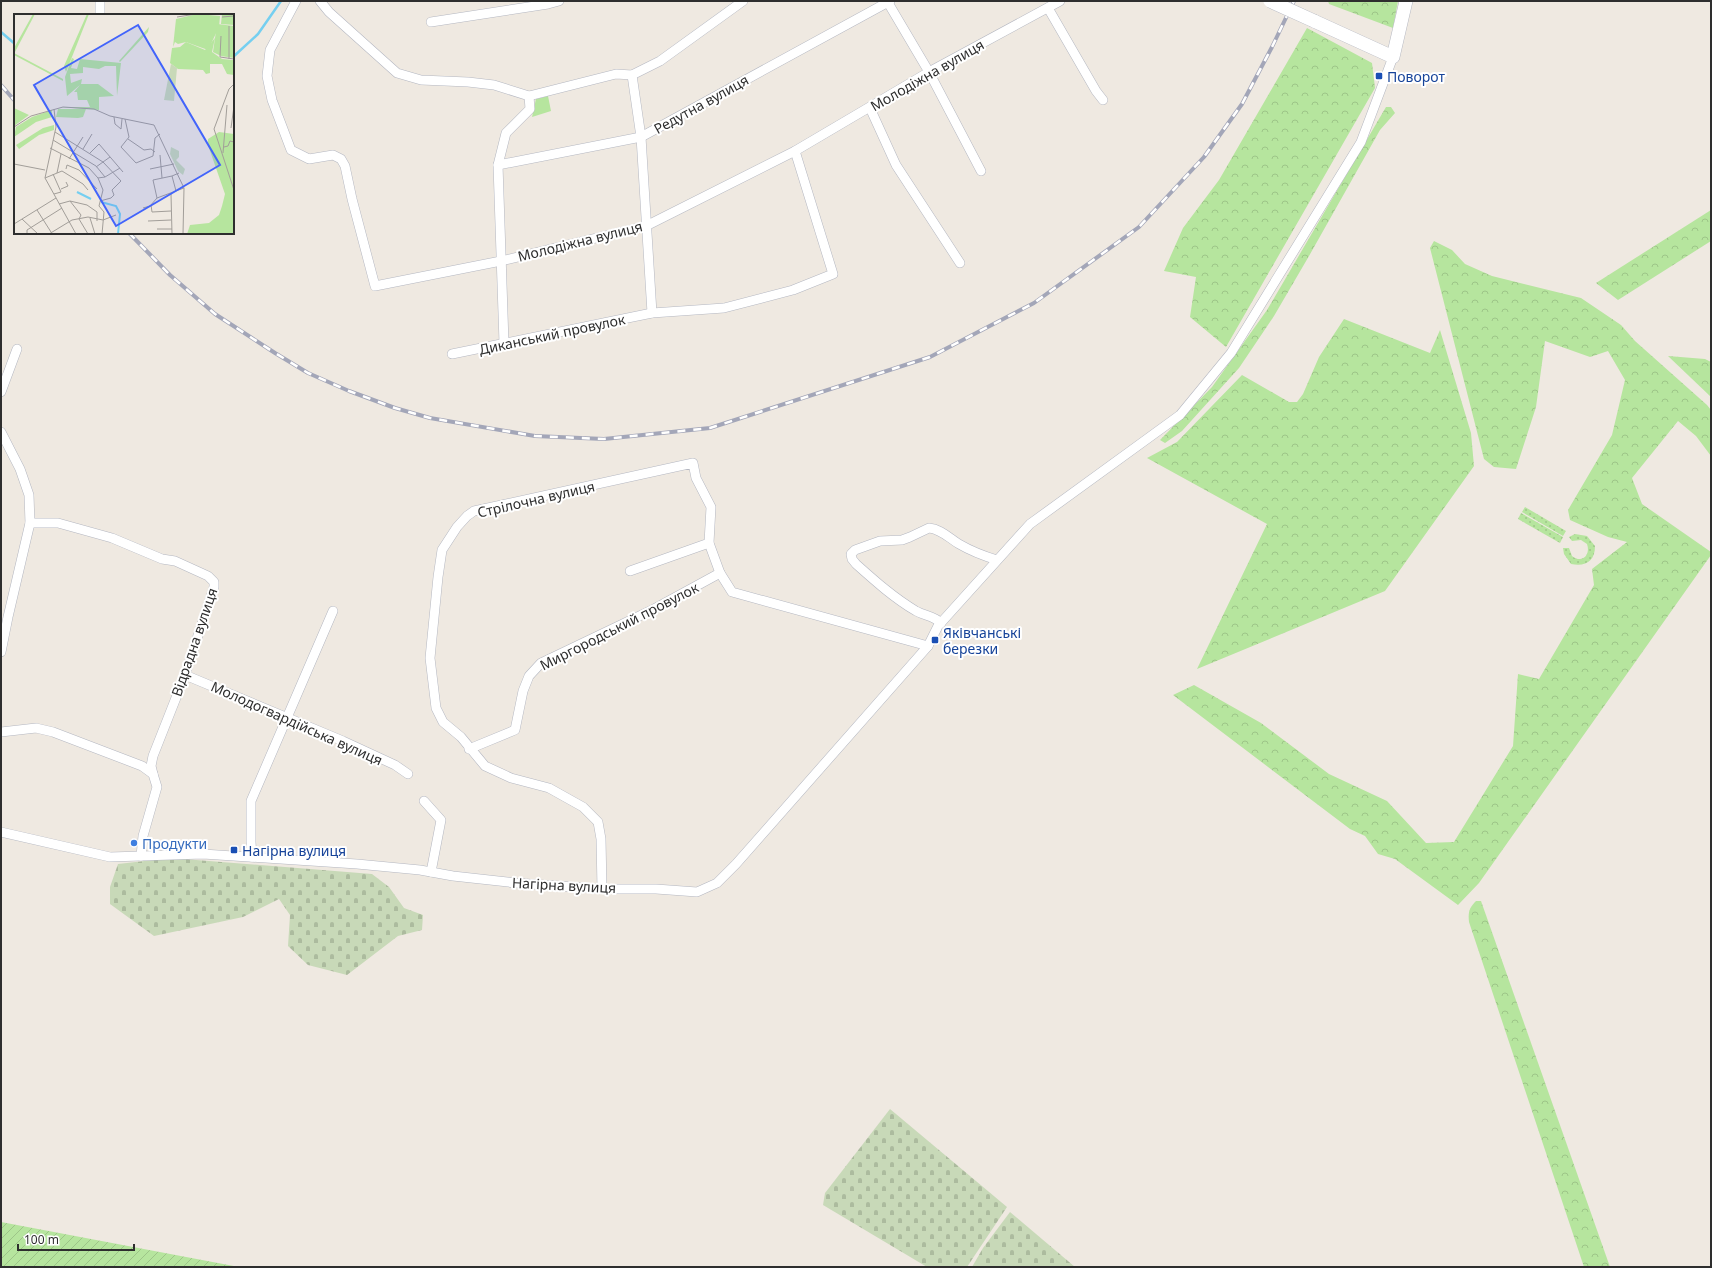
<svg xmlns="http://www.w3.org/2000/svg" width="1712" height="1268" font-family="'Noto Sans',sans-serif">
<defs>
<pattern id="grass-dots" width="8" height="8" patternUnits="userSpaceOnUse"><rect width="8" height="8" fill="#b6e59e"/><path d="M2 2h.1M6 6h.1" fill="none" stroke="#9dc588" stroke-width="1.8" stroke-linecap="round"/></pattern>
<pattern id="forest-crowns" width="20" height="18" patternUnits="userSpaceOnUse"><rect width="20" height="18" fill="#b6e59e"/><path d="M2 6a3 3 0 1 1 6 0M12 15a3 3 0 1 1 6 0" fill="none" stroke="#9dc588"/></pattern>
<pattern id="cemetery-stones" width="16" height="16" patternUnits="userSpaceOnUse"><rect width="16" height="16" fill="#c8d9b8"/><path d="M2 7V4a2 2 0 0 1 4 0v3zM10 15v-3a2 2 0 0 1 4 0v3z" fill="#acbb9e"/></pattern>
<pattern id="garden-furrows" width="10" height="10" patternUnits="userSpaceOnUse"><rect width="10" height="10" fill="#b6e59e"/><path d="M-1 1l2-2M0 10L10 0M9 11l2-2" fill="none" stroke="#9dc588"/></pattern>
</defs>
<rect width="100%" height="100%" fill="#efe9e1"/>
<g fill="url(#grass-dots)">
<polygon points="1525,507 1566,531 1563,536 1522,512"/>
<polygon points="1521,513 1563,537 1560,543 1518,519"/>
<path d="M1575 534 1587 536 1595 546C1595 561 1586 567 1571 564L1564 554 1563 548H1569L1572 556C1582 564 1591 555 1587 544L1581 540 1572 541 1569 537Z"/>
</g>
<g fill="url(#forest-crowns)">
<polygon points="1328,1 1398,1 1393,28 1329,4"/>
<polygon points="1307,28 1372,63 1375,88 1226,347 1190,317 1196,277 1164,271 1183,228 1219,180"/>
<polygon points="1386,107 1391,107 1395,113 1380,130 1309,256 1274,316 1239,368 1182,431 1165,443 1160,440 1212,387 1267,310"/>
<polygon points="1711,210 1711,241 1618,300 1596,283"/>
<polygon points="1434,241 1452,250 1465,264 1492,276 1581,298 1621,325 1635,341 1707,405 1711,410 1711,456 1696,436 1678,421 1632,478 1642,504 1711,552 1711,555 1479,883 1458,905 1395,859 1378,854 1365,836 1350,829 1173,695 1194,685 1261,723 1329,774 1387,801 1426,843 1454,842 1513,746 1518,674 1539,679 1594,585 1592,569 1627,542 1608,537 1570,520 1568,510 1612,435 1625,380 1608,351 1590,357 1545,341 1536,407 1516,469 1494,467 1484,459 1430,248"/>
<polygon points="1344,319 1430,353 1440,330 1471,433 1474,466 1385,591 1197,669 1267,524 1147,458 1177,442 1242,375 1289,402 1297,402 1303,394 1319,357"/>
<polygon points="1668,356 1705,359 1711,362 1711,397"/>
<path d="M1476 901H1481L1610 1267H1584L1469 922C1468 912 1469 908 1476 901Z"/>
</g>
<g fill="url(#cemetery-stones)">
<polygon points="171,858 372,874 389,887 404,908 423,915 422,930 398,936 347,975 308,965 288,946 290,915 279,899 243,917 154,936 110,904 110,887 118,864"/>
<polygon points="890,1109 1007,1207 967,1267 927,1267 823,1205 825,1193"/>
<polygon points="1010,1212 1075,1267 972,1267 983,1248"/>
</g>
<polygon fill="#b6e59e" points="548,96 551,111 532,117 536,99"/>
<polygon fill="url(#garden-furrows)" points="1,1222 239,1267 1,1267"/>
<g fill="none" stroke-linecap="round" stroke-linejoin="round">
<g stroke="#75cff0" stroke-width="2.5">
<polyline points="1,32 15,44"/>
<polyline points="233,57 258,34 281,1"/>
</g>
<g stroke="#b4b7c1" stroke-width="10">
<g id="street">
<polyline points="296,1 270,50 267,76 272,100 291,150 309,159 333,155 341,159 345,166 352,199 375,286 501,261 646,226 795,151 929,72 1060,1"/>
<polyline points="320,1 329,12 397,73 421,80 468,82 494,85 529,96 616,74 632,75 660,61 743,1"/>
<polyline points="887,1 929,72 981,171"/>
<polyline points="1048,8 1096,91 1103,100"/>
<polyline points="100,15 100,1"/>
<polyline points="431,22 548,4 559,1"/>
<polyline points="632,75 641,137 652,313"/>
<polyline points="870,108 896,165 960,263"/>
<polyline points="498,165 641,137 890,1"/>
<polyline points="504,343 498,165 506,133 530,109 529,96"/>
<polyline points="452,354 652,313 724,308 793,290 833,274 795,151"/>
<polyline points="1,392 17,349"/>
<polyline points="1,432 20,469 29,495 30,523 8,617 1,652"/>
<polyline points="30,523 58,523 112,538 162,559 175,561 208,576 214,582 214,587 185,675 153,756 151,766 153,774"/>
<polyline points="630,571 709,543"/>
<path d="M941 623C934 616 925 616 916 611 894 598 875 581 856 564L852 559 851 554 855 550 880 541 902 540 910 537 929 528C941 529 949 538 959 544 971 551 984 556 997 560"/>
<polyline points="185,675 343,741 395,765 408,774"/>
<polyline points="1,732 36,728 53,732 142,766 153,774 157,787 143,836 141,856"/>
<polyline points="469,749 515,730 523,691 529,676 541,663 654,609 720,573"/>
<polyline points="424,801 441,820 431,872"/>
<polyline points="1,832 110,857 203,854 357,864 420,870 453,876 516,883 602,889 656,889 697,892 717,883 736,864 928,646 938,626 1030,524 1180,415 1231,353 1361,142 1393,57"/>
<polyline points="252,857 251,842 251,801 333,611"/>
<polyline points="602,889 601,839 598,822 583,807 549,788 511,778 485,766 461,737 443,722 436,708 430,658 438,577 442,550 457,527 467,516 474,511 693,463 696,478 711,507 709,543 720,573 732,592 928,646"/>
</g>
</g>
<g stroke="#b4b7c1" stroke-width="14">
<polyline id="secondary" points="1314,21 1393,57 1406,1"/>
</g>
<use href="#street" stroke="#fff" stroke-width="9"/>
<use href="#secondary" stroke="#fff" stroke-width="13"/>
<g stroke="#a3a6b8" stroke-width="4">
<g id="rail">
<polyline points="1,85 15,101"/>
<polyline points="129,233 170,275 215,314 275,353 308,373 349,391 395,408 430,418 535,436 604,439 710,428 930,357 1034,303 1139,227 1204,157 1242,104 1272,47 1294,1"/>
</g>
</g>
<use href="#rail" stroke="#fff" stroke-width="2.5" stroke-dasharray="8" stroke-linecap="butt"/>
<g stroke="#b4b7c1" stroke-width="14" stroke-linecap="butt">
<polyline id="secondary-bridge" points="1270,1 1314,21"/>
</g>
<use href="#secondary-bridge" stroke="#fff" stroke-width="13"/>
</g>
<g fill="#1a4fb4" stroke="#fff" stroke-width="1.5">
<rect x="1375" y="72" width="8" height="8" rx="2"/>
<rect x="931" y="636" width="8" height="8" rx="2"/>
<rect x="230" y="846" width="8" height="8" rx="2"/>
</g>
<circle fill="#3f7fe0" stroke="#fff" stroke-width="1.5" cx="134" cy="843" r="4"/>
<g text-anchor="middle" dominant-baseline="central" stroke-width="4" stroke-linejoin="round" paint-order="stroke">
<g font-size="14" fill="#2e2e2e" stroke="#fff">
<text transform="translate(927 75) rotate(-30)">Молодіжна вулиця</text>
<text transform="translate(701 104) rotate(-29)">Редутна вулиця</text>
<text transform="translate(580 241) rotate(-14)">Молодіжна вулиця</text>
<text transform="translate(552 334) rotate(-12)">Диканський провулок</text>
<text transform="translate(536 499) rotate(-13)">Стрілочна вулиця</text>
<text transform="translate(619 626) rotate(-27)">Миргородський провулок</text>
<text transform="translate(194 642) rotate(-71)">Відрадна вулиця</text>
<text transform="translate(297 723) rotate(24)">Молодогвардійська вулиця</text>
<text transform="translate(564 885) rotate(3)">Нагірна вулиця</text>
</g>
<g font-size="14" fill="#164399" stroke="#fff" text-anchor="start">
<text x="1387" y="76">Поворот</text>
<text x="943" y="632">Яківчанські<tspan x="943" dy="16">березки</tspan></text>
<text x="242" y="850">Нагірна вулиця</text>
</g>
<g font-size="14" fill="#366cbe" stroke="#fff" text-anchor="start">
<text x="142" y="843">Продукти</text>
</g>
</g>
<g transform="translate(14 14)">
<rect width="220" height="220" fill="#efe9e1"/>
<path d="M201 24 198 38 208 45 219 46 220 61 213 60 208 50H196V59L192 60 189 56 164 55 156 49 158 34 166 33 172 28 191 36Z" fill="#b6e59e"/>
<path d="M19 0H21L1 38 0 34ZM73 0H75L52 58 50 52ZM183 0 206 2 205 13 194 36 172 28 164 30 161 28 159 33 162 5ZM135 13 134 18 106 48 105 47ZM0 39 49 65V67L0 41ZM58 44 60 45 57 54 63 55 66 45 107 49 103 82 102 52H91L85 55 69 53V59L56 60 57 69 68 65 67 70H84L100 82 85 83V96L45 93H76L73 86H64L63 78H60L66 71 53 82 51 63ZM44 95H72L69 103 64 104 42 103ZM38 96V103L22 108 0 123 2 113 18 103ZM40 111V116L25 121 5 135 2 131 29 114Z" fill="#b6e59e"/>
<path d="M157 50 163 54 160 87 150 86ZM157 133 165 137V143L162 146 171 155 169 161 164 157 156 140Z" fill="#c8d9b8"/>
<path d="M208 0H220V11L207 10ZM203 10 220 12V44L207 42 199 38ZM0 94 15 101 0 112ZM205 118 220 120V220H173L176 211 195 209 205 201 208 192 211 180 194 131V125Z" fill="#b6e59e"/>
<path fill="none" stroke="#75cff0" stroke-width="2" d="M63 178 77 185M87 188 102 192 106 200 104 220"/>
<path fill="none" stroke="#a29e99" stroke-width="1" d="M163 3 182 0M208 3 220 2M207 22 206 43 220 45M215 45V12M220 70 215 75 200 115 220 176M40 95 42 113 31 164 62 220M100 103 101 110 107 115 108 105M111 105 115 123 107 133 122 149 139 142 141 124 146 120M0 113 17 102 49 93 80 95 96 102 140 111 170 174 169 220M217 114 220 92M41 118 89 148 107 167 98 176 100 181 97 184 86 187M114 125 130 136 137 135 141 138M39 126 82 152 91 163M210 133 214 132 216 127 220 128M36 134 75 154 84 164 89 176 85 192 90 198 88 220M69 135 78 120M76 139 85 130 109 158M209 139 213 91M146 141 148 164M55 145 69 123M0 150 31 156M82 153 96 143M52 155 53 151 65 156 83 175M136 155 160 150M43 159 47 140M39 160 47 178 40 180M31 164 48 157 69 170 74 176M84 164 91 163 106 154M47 175 54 172 52 168M162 177 158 162 165 159M157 180 158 220M143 184 139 166 158 162M56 187 67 201 65 205 74 220M45 190 56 187 73 191 83 198V207M137 191 138 198 157 197M129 194 136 192 143 184 170 174M23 196 37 218M76 204 81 220M8 205 24 220M134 207 157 206M0 210 42 184M143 215H158M13 220V216L48 194M35 220 58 206 74 203 89 206 102 201"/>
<path fill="#4264fb" fill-opacity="0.15" stroke="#4264fb" stroke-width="2" d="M124 11 206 151 102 212 20 71Z"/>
<rect width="220" height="220" fill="none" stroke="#2e2e2e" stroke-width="2"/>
</g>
<rect width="1712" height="1268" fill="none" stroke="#2e2e2e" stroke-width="4"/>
<path d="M18 1244v6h116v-6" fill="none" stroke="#2e2e2e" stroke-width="2"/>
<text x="24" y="1244" font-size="12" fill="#2e2e2e" stroke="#ffffff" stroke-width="3" paint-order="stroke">100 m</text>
</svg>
